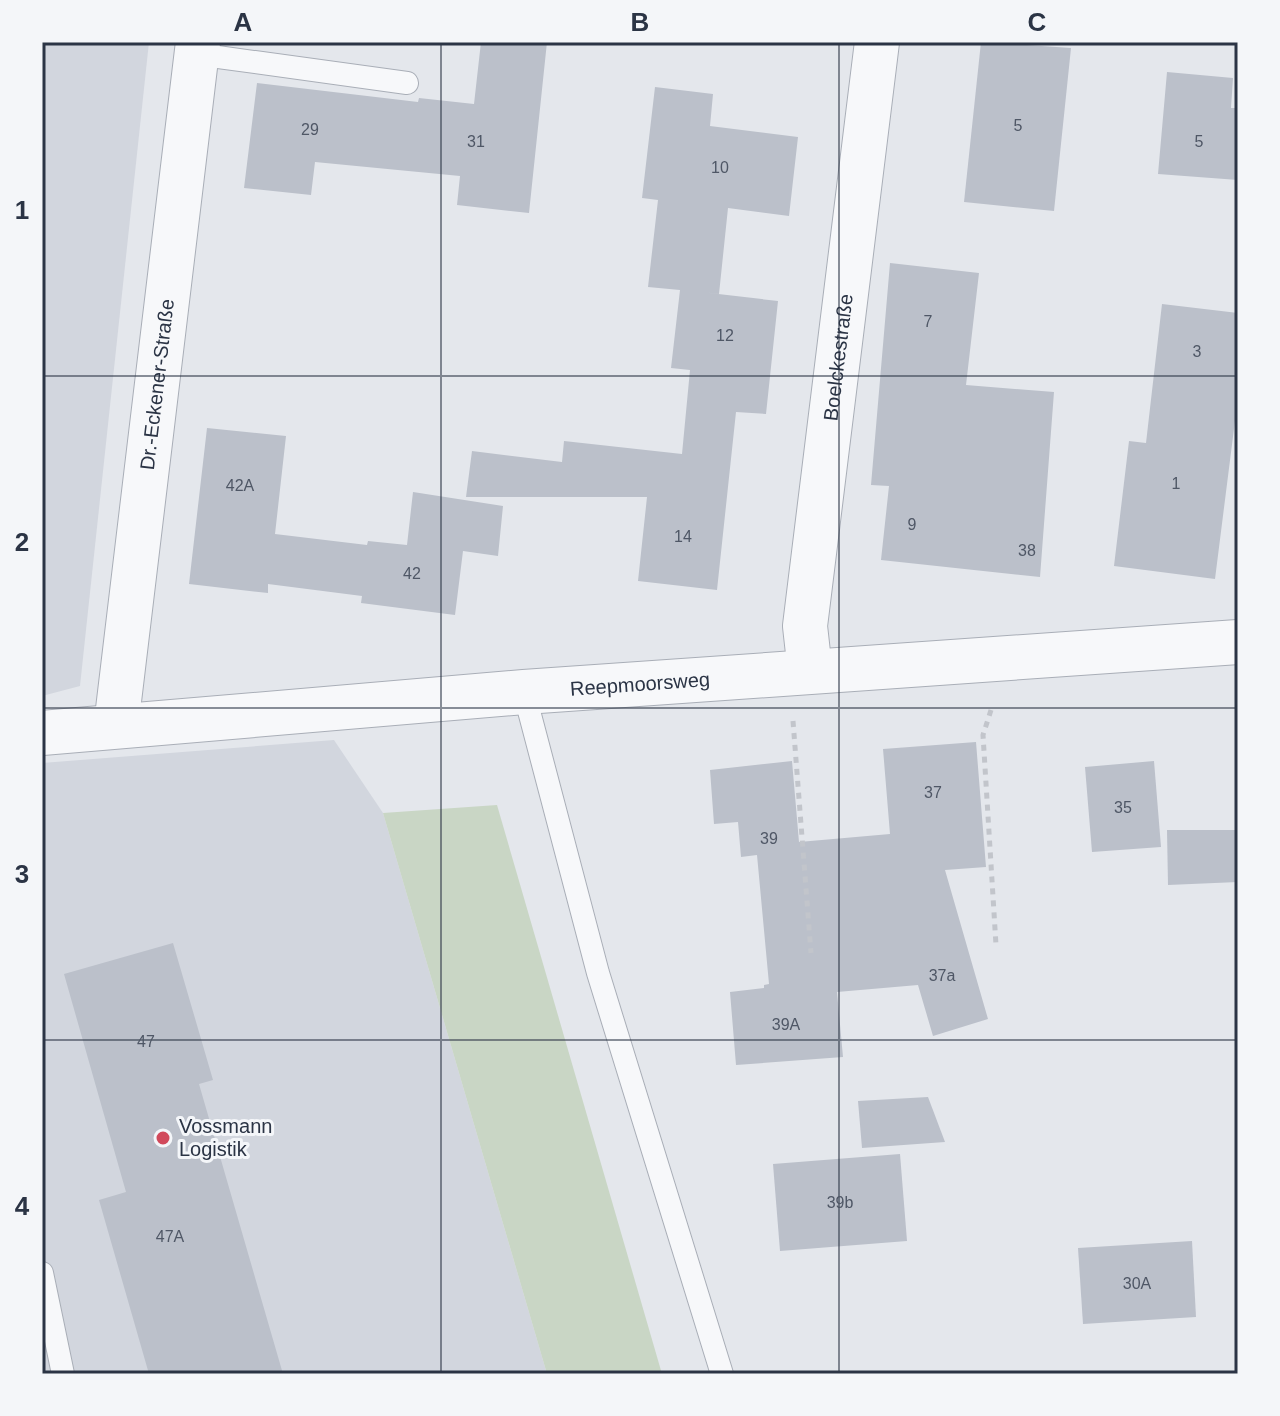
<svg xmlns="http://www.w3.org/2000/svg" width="1280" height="1416" font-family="Helvetica,sans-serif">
<rect width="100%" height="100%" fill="#e4e7ec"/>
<g fill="#d2d6de">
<polygon points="42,42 149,42 80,686 42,696"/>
<polygon points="334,740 383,813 547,1374 42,1374 42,763"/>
</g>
<polygon fill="#c9d6c5" points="497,805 662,1374 547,1374 383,813"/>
<g fill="#bbc0ca">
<polygon points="481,42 547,42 529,213 457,205 460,176 315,162 311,195 244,188 257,83 418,102 419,98 474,104"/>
<polygon points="981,42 1071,48 1054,211 964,202"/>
<polygon points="1167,72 1233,78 1231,108 1238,108 1238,180 1158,174"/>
<polygon points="655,87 713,94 710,126 798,137 789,216 728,208 719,294 701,292 778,301 766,414 736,412 717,590 638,581 647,497 466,497 472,451 562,462 564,441 682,454 690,370 671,368 680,290 648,287 658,200 642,198"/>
<polygon points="890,263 979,273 966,385 1054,392 1040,577 881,560 889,486 871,485"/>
<polygon points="1162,304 1238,313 1238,397 1215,579 1114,566 1129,441 1146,443"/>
<polygon points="207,428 286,436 275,534 367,545 368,541 407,545 413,492 503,506 498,556 463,551 455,615 361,603 362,596 268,584 268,593 189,584"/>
<polygon points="976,742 986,867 945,870 988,1019 933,1036 918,985 837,992 843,1057 736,1065 730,992 764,988 764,985 769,984 757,855 741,857 738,822 714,824 710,770 792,761 799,842 890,834 883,749"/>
<polygon points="1154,761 1161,847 1092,852 1085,767"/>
<polygon points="1167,830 1238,830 1238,882 1168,885"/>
<polygon points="173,943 213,1080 199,1084 283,1374 149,1374 99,1200 126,1192 64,974"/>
<polygon points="928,1097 945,1142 862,1148 858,1101"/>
<polygon points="900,1154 907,1241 780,1251 773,1164"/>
<polygon points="1192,1241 1196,1317 1083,1324 1078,1248"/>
</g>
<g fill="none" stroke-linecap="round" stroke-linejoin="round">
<g stroke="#a9aeb7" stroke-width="24">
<g id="service">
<polyline points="196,54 407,83"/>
<polyline points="524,692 598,973 722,1374"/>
<polyline points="42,1273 63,1374"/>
</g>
</g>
<g stroke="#a9aeb7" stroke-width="46">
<g id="minor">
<path id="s1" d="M810 671 805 626 877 42"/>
<path id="s2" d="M116 726 198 42"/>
<path id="s3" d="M42 733 524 692 1238 642"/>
</g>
</g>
<g stroke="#c2c5cb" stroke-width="5" stroke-dasharray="6 6" stroke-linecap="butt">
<polyline points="991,710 983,735 996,945"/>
<polyline points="793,721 811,953"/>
</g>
<use href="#service" stroke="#f7f8fa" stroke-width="22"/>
<use href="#minor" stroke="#f7f8fa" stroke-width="44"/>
</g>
<path fill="none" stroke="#2b3445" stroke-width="2" stroke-opacity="0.55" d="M441 42V1374M839 42V1374M42 376H1238M42 708H1238M42 1040H1238"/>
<circle fill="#d1495b" stroke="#f4f6f9" stroke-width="3" cx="163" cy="1138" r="8"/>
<g text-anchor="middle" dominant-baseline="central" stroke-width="6" stroke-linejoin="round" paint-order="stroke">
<g font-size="16" fill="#4f5766">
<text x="1018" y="125">5</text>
<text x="310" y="129">29</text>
<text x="476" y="141">31</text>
<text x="1199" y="141">5</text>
<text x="720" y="167">10</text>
<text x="928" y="321">7</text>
<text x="725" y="335">12</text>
<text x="1197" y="351">3</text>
<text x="1176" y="483">1</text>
<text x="240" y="485">42A</text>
<text x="912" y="524">9</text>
<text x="683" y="536">14</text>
<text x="1027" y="550">38</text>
<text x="412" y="573">42</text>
<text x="933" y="792">37</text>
<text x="1123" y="807">35</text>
<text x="769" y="838">39</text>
<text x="942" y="975">37a</text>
<text x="786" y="1024">39A</text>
<text x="146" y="1041">47</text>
<text x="840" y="1202">39b</text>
<text x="170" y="1236">47A</text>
<text x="1137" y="1283">30A</text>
</g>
<g font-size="20" fill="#2b3445" stroke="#f4f6f9">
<text stroke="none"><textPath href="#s1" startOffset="316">Boelckestraße</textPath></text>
<text stroke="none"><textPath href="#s2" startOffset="344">Dr.-Eckener-Straße</textPath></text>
<text stroke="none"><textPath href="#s3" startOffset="600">Reepmoorsweg</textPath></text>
</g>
<g font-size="20" fill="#2b3445" stroke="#f4f6f9" text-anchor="start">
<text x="179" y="1126">Vossmann<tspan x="179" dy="23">Logistik</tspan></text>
</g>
</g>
<rect width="1280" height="1416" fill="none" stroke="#f4f6f9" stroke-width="88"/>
<rect x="44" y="44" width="1192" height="1328" fill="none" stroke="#2b3445" stroke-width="3"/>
<g font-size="26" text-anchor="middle" font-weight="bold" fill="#2b3445">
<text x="243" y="31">A</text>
<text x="640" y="31">B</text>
<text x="1037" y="31">C</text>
<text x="22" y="219">1</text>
<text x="22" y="551">2</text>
<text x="22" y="883">3</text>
<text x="22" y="1215">4</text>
</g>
</svg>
